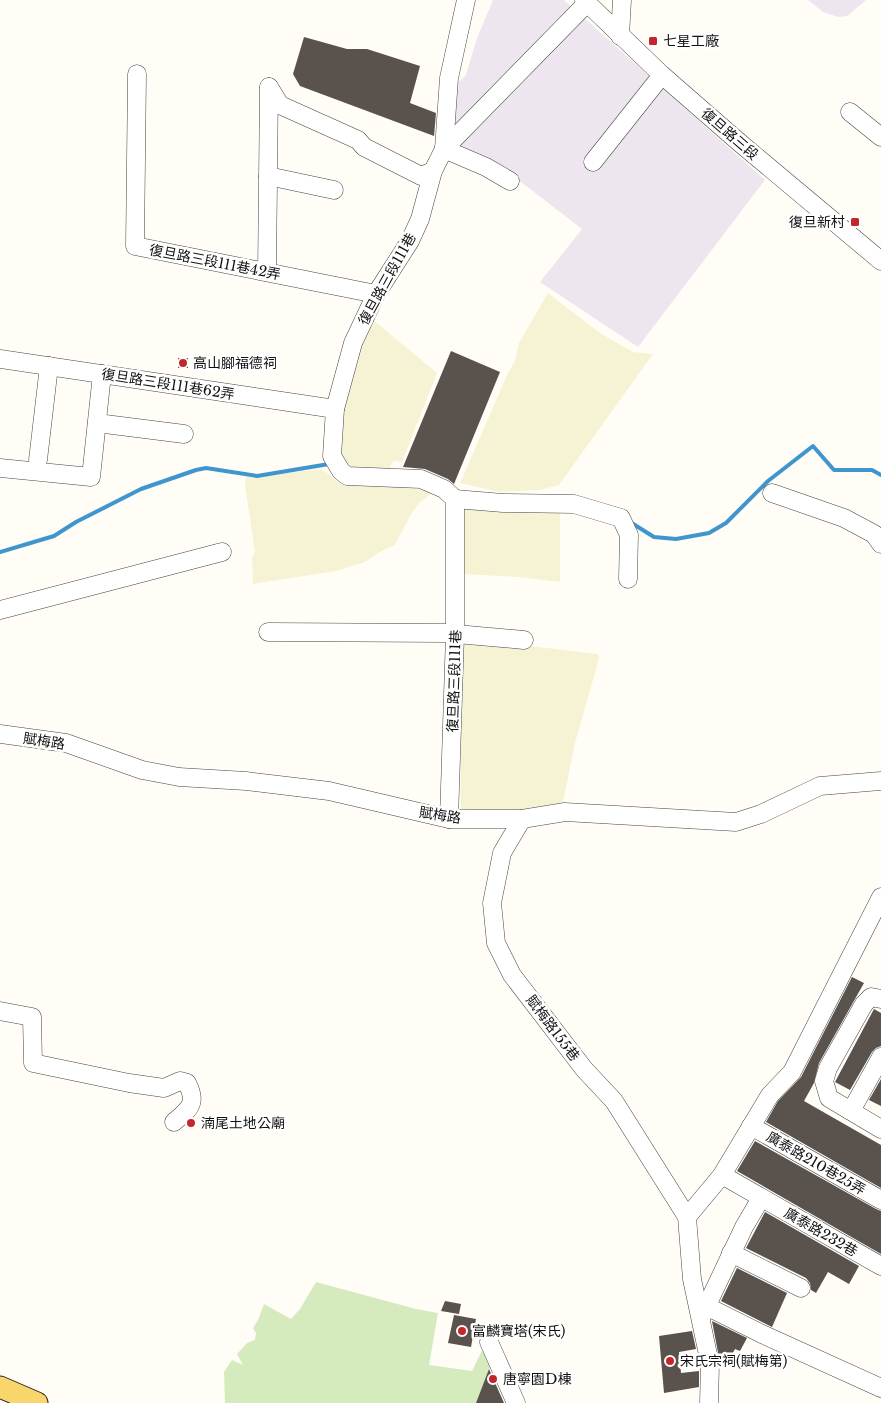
<svg xmlns="http://www.w3.org/2000/svg" width="881" height="1403" font-family="'Libre Baskerville','Noto Sans TC',serif">
<rect width="100%" height="100%" fill="#fffdf5"/>
<g fill="#eee6ef">
<polygon points="493,0 564,0 765,180 638,347 540,282 582,229 521,182 456,149 449,128 452,79 458,83 466,75 477,38"/>
<polygon points="808,0 866,0 847,16 838,17 823,12"/>
</g>
<g fill="#f6f3d4">
<polygon points="548,293 600,333 633,352 653,354 559,485 540,490 499,492 460,483 508,373 515,361 519,343"/>
<polygon points="373,320 437,373 402,462 394,461 390,466 390,470 347,470 338,454 339,415 361,341"/>
<polygon points="320,469 329,474 341,485 402,485 432,493 420,502 411,514 395,545 378,553 365,562 336,571 253,584 252,557 255,552 245,485 246,477 257,477"/>
<polygon points="461,505 560,510 560,582 519,577 461,574"/>
<polygon points="460,638 598,654 599,659 575,743 562,807 523,812 493,812 461,809"/>
</g>
<polygon fill="#d5ebbd" points="316,1282 416,1309 438,1313 429,1365 472,1371 484,1346 492,1362 476,1403 225,1403 224,1372 232,1360 243,1365 237,1354 247,1343 255,1340 256,1333 253,1328 258,1320 264,1304 291,1319 300,1309"/>
<g fill="none" stroke-linecap="round" stroke-linejoin="round">
<g stroke="#3f96cf" stroke-width="4">
<polyline points="630,522 654,537 676,539 709,533 726,523 768,481 813,446 834,470 872,470 881,475"/>
<polyline points="0,552 54,536 76,522 141,489 196,470 206,468 257,476 329,464"/>
</g>
</g>
<g fill="#5a524d">
<polygon points="304,37 347,49 367,49 420,66 410,103 436,113 434,136 300,86 293,74"/>
<polygon points="451,351 500,372 454,484 448,479 425,469 403,467"/>
<rect x="178" y="358" width="10" height="10"/>
<polygon points="852,977 864,983 819,1063 814,1083 804,1101 881,1145 881,1188 766,1122 778,1101 801,1077"/>
<polygon points="874,1009 881,1013 881,1046 876,1048 872,1052 850,1090 835,1082"/>
<polygon points="881,1079 881,1106 869,1100"/>
<polygon points="755,1141 876,1209 881,1211 881,1254 737,1171"/>
<polygon points="765,1212 859,1266 849,1284 828,1272 816,1293 811,1290 810,1283 806,1278 746,1248"/>
<polygon points="737,1268 787,1293 772,1327 721,1301"/>
<polygon points="445,1301 461,1304 459,1314 441,1311"/>
<polygon points="454,1315 476,1319 471,1347 448,1343"/>
<polygon points="712,1321 747,1338 740,1351 735,1349 727,1364 723,1362 721,1368"/>
<polygon points="692,1331 696,1349 679,1352 681,1373 699,1371 699,1387 664,1393 659,1336"/>
<polygon points="489,1369 504,1403 476,1403"/>
</g>
<g fill="none" stroke-linecap="round" stroke-linejoin="round">
<g stroke="#444" stroke-width="19">
<g id="minor">
<polyline points="466,0 449,78 444,149 486,167 510,181"/>
<polyline points="584,0 662,75 740,143 881,261"/>
<polyline points="620,36 622,0"/>
<polyline points="137,74 135,246 376,294"/>
<polyline points="269,87 280,105 358,140 364,147 421,176 433,171"/>
<polyline points="850,112 881,137"/>
<polyline points="593,162 662,75"/>
<polyline points="268,176 334,190"/>
<polyline points="267,272 269,87"/>
<polyline points="0,359 335,409"/>
<polyline points="97,423 184,434"/>
<polyline points="38,460 49,366"/>
<polyline points="0,468 91,477 102,374"/>
<polyline points="772,493 844,518 874,534 881,544"/>
<polyline points="455,499 503,503 574,504 621,518 629,535 628,579"/>
<polyline points="0,610 222,552"/>
<polyline points="268,632 445,633 524,640"/>
<polyline points="0,734 66,743 142,770 179,777 246,781 329,791 449,819 522,819 565,812 736,822 761,814 820,786 881,781"/>
<polyline points="449,819 455,634 455,499 444,489 421,479 347,476 341,471 332,456 335,409 353,343 376,294 410,241 420,219 433,171 444,149 587,3"/>
<polyline points="522,819 502,853 492,903 496,943 512,975 584,1069 614,1101 687,1217 692,1279 710,1364 709,1403"/>
<polyline points="881,999 871,997 864,1004 828,1068 824,1081 829,1098 881,1129"/>
<path d="M0 1011 32 1017 33 1063 129 1083 164 1088 180 1081 187 1083C198 1104 189 1109 174 1122"/>
<polyline points="851,1111 881,1057"/>
<polyline points="751,1126 881,1200"/>
<polyline points="722,1175 881,1266"/>
<polyline points="687,1217 722,1175 770,1095 792,1072 881,897"/>
<polyline points="731,1253 801,1288"/>
<polyline points="706,1306 762,1334 881,1388"/>
<polyline points="702,1316 744,1227 761,1198"/>
<polyline points="489,1342 516,1403"/>
</g>
</g>
<g stroke="#222" stroke-width="23">
<polyline id="major" points="0,1387 37,1403"/>
</g>
<use href="#minor" stroke="#fff" stroke-width="18"/>
<use href="#major" stroke="#f9d66b" stroke-width="21"/>
</g>
<g fill="#c4262e" stroke="#fff" stroke-width="2">
<rect x="648" y="36" width="10" height="10" rx="2.5"/>
<rect x="850" y="217" width="10" height="10" rx="2.5"/>
<circle cx="183" cy="363" r="5"/>
<circle cx="191" cy="1123" r="5"/>
<circle cx="462" cy="1331" r="5"/>
<circle cx="670" cy="1361" r="5"/>
<circle cx="493" cy="1379" r="5"/>
</g>
<g text-anchor="middle" dominant-baseline="central" stroke-width="5" stroke-linejoin="round" paint-order="stroke">
<g font-size="14" fill="#111" stroke="#fff" text-anchor="start">
<text x="663" y="41">七星工廠</text>
<text x="845" y="222" text-anchor="end">復旦新村</text>
<text x="193" y="363">高山腳福德祠</text>
<text x="201" y="1123">湳尾土地公廟</text>
<text x="472" y="1331">富麟寶塔(宋氏)</text>
<text x="680" y="1361">宋氏宗祠(賦梅第)</text>
<text x="503" y="1379">唐寧園D棟</text>
</g>
<g font-size="14" fill="#111" stroke="#fff">
<text transform="translate(730 134) rotate(41)">復旦路三段</text>
<text transform="translate(215 262) rotate(11)">復旦路三段111巷42弄</text>
<text transform="translate(387 279) rotate(-61)">復旦路三段111巷</text>
<text transform="translate(168 384) rotate(9)">復旦路三段111巷62弄</text>
<text transform="translate(454 681) rotate(-88)">復旦路三段111巷</text>
<text transform="translate(44 741) rotate(9)">賦梅路</text>
<text transform="translate(440 815) rotate(9)">賦梅路</text>
<text transform="translate(553 1028) rotate(53)">賦梅路155巷</text>
<text transform="translate(816 1163) rotate(30)">廣泰路210巷25弄</text>
<text transform="translate(821 1232) rotate(30)">廣泰路232巷</text>
</g>
</g>
</svg>
